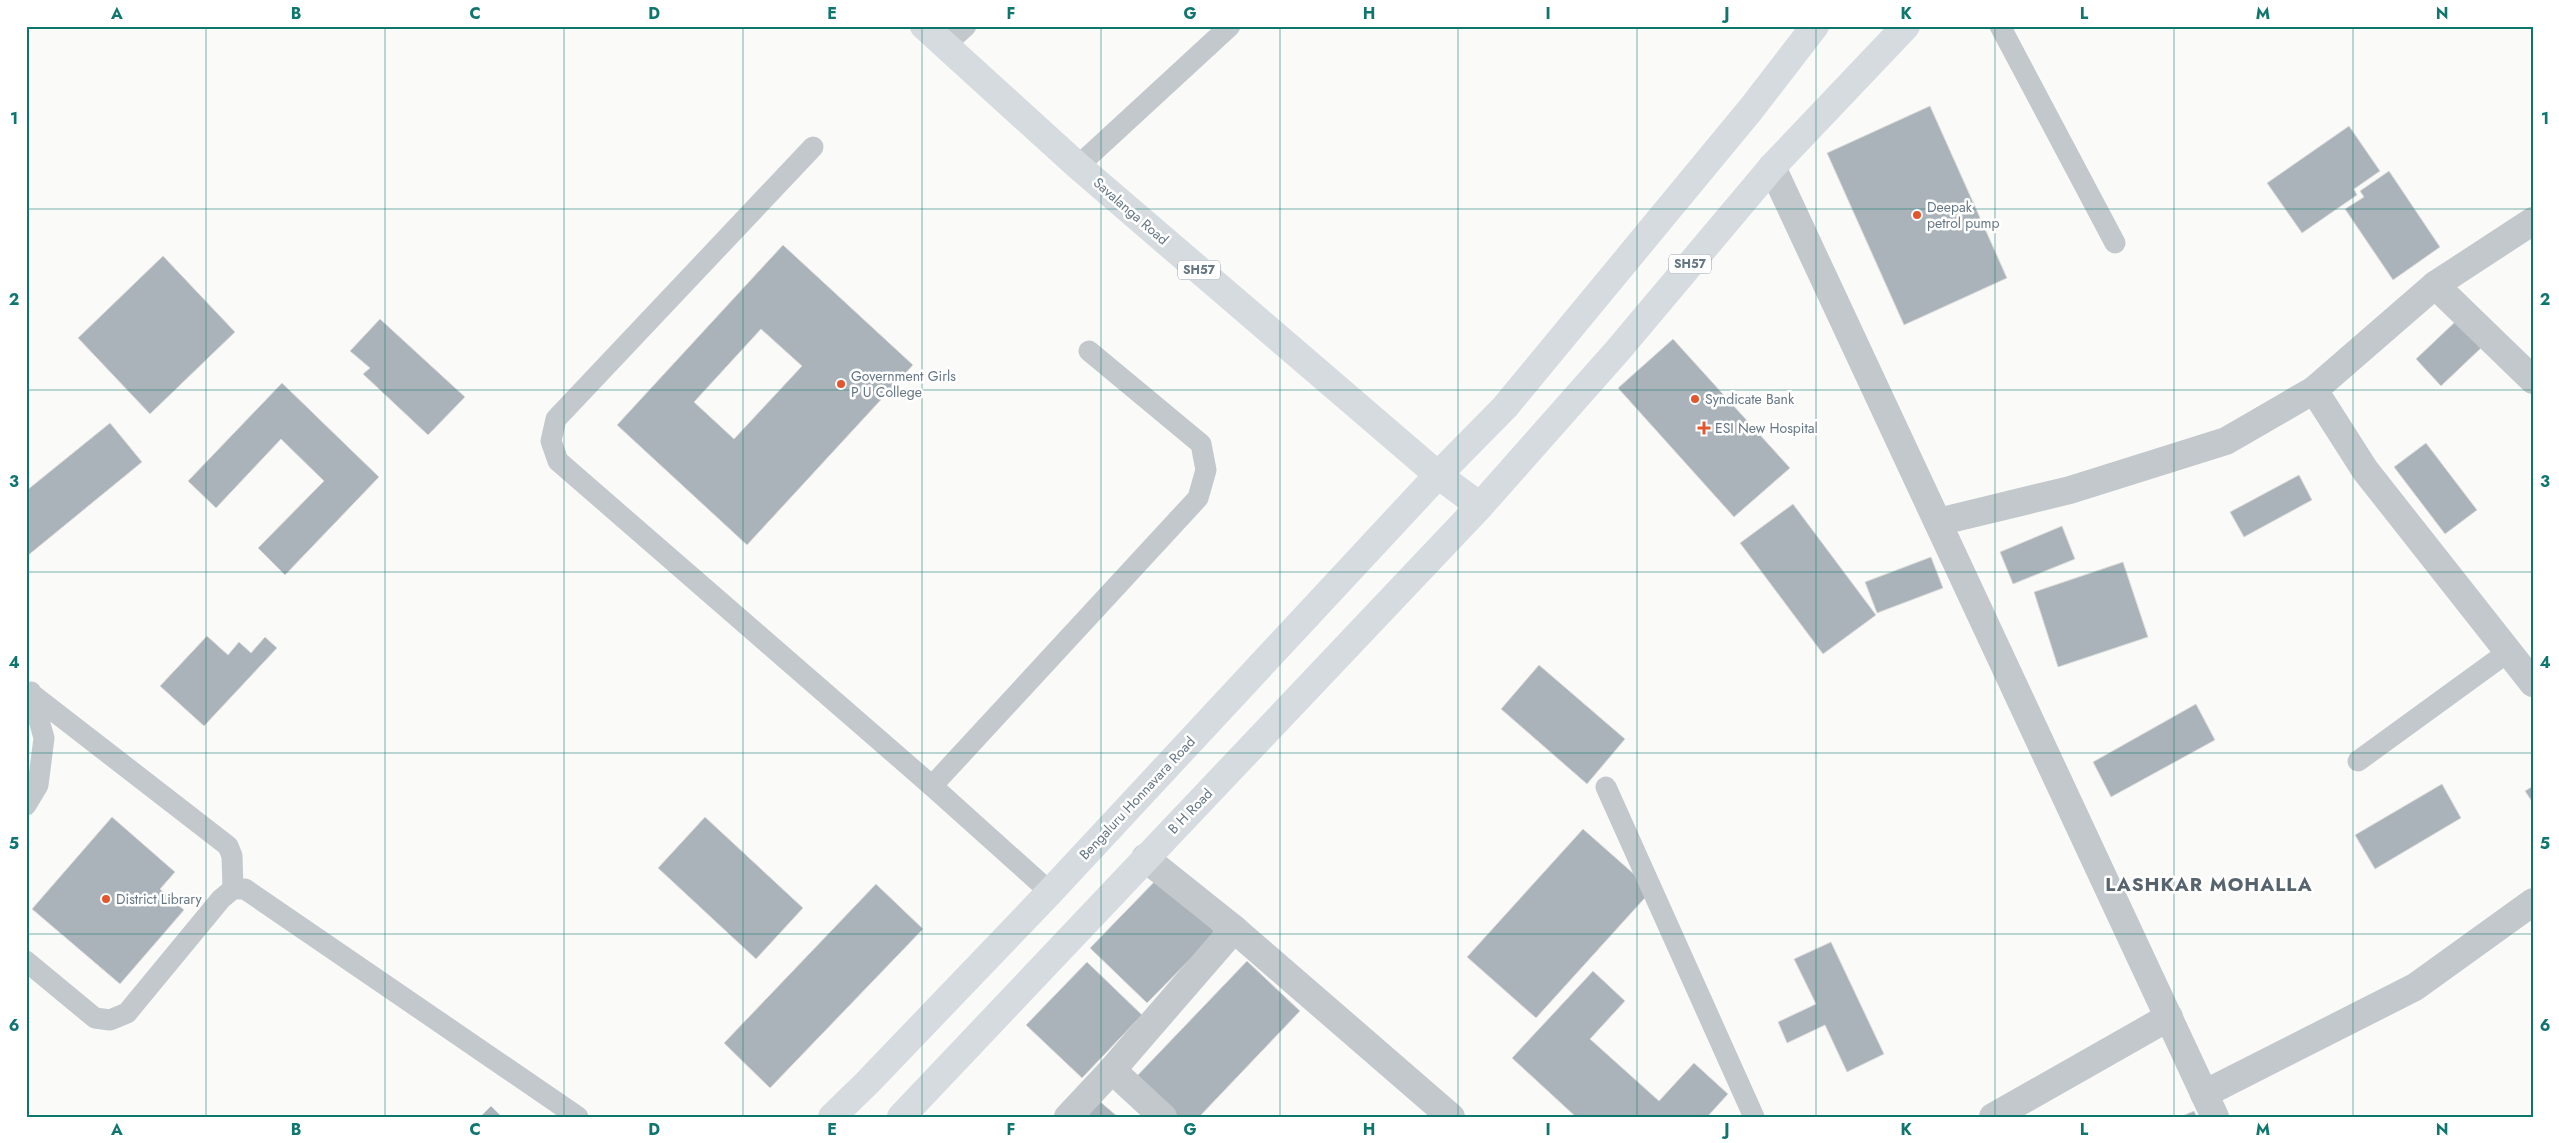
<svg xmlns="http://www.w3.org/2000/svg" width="2559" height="1143" font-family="Jost,sans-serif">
<rect width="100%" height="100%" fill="#fafaf8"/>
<g fill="#aab3b9" stroke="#dcdcda" fill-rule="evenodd">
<polygon points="1930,106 2007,278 1904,325 1827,153"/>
<polygon points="2349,126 2380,171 2354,189 2357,195 2302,233 2267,183"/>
<polygon points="2389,171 2440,247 2393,280 2345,209 2364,197 2360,191"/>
<path d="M783 245 913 365 747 545 617 425ZM761 329 802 366 734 439 694 402Z"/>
<polygon points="163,256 235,332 150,414 78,338"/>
<polygon points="380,319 465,397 428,435 363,374 370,368 350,351"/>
<polygon points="2456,321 2481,348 2441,386 2416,359"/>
<polygon points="1673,339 1790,468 1734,517 1618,388"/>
<polygon points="282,383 379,477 285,575 258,548 324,481 281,439 216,508 188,481"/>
<polygon points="110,423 142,462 26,557 26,491"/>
<polygon points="2426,443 2477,510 2445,534 2394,467"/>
<polygon points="2299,475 2312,500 2244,537 2230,512"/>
<polygon points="1793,504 1876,615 1823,654 1740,543"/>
<polygon points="2062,526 2075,559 2013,584 2000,552"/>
<polygon points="1931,557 1943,588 1877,613 1865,582"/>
<polygon points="2123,562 2148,637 2058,667 2034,592"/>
<polygon points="207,636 228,655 239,642 251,653 265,637 277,648 204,726 160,686"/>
<polygon points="1539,665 1625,739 1587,784 1501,709"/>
<polygon points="2196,704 2215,740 2111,797 2093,762"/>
<polygon points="2442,784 2461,818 2375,869 2355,835"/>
<polygon points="2533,786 2533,803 2525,791"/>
<polygon points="112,817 175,872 160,889 184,910 120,984 32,909"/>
<polygon points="705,817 803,908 756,959 658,868"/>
<polygon points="1583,829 1652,890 1536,1018 1467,957"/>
<polygon points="1159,877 1216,933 1147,1003 1090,948"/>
<polygon points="876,884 923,929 770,1088 724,1043"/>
<polygon points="1831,942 1884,1054 1847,1072 1825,1025 1787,1043 1778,1022 1816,1004 1794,959"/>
<polygon points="1247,961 1300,1011 1199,1117 1176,1117 1135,1078"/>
<polygon points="1087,962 1142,1015 1082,1078 1026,1025"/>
<polygon points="1593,971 1625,1001 1590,1039 1659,1101 1694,1063 1728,1094 1707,1117 1576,1117 1512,1058"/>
<polygon points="1097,1099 1118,1117 1081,1117"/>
<polygon points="491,1106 502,1117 480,1117"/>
<polygon points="2194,1111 2197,1117 2180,1117"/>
</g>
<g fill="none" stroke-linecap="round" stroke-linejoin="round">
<g stroke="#c3c8cc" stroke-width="21">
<polyline points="2000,26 2115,243"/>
<polyline points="945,45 966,26"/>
<polyline points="813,147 556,419 551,441 558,461 932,786 1050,892"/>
<polyline points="1078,166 1230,26"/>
<polyline points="33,695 228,846 232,856 233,889"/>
<polyline points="2358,761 2508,652"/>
<polyline points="932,786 1198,498 1206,470 1201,444 1089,351"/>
<polyline points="1606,787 1754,1117"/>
<polyline points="26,805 38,785 44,738 31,692"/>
<polyline points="26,961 95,1018 110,1020 127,1013 221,899 233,889 245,889 578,1117"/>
</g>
<g stroke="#c3c8cc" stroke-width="28">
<polyline points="1772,167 2215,1117"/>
<polyline points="2435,285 2533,380"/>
<polyline points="2314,390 2365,470 2533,683"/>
<polyline points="1938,522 2070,490 2226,441 2314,390 2435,285 2533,221"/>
<polyline points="1145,858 1234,929 1451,1117"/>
<polyline points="1112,1070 1163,1117"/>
<polyline points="2204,1094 2415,987 2533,902"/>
<polyline points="1068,1117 1112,1070 1234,929"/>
<polyline points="1993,1117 2169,1017"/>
</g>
<g stroke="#d6dbdf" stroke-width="28">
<polyline points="924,26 1078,166 1438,475 1480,506"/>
<polyline points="832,1117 867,1083 1050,892 1438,475 1505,407 1751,109 1815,26"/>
<polyline points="901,1117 1480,506 1619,349 1772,167 1906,26"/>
</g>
</g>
<path fill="none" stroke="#0f766e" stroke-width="1" stroke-opacity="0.55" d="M206 26V1117M385 26V1117M564 26V1117M743 26V1117M922 26V1117M1101 26V1117M1280 26V1117M1458 26V1117M1637 26V1117M1816 26V1117M1995 26V1117M2174 26V1117M2353 26V1117M26 209H2533M26 390H2533M26 572H2533M26 753H2533M26 934H2533"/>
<g fill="#e4572e" stroke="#fff" stroke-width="2">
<circle cx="1917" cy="215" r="5"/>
<circle cx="841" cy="384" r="5"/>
<circle cx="1695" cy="399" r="5"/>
<path d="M1701.5 420.5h5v5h5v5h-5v5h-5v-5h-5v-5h5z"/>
<circle cx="106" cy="899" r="5"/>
</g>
<g text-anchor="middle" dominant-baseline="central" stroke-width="5" stroke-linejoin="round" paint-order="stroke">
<g fill="#fff" stroke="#939fa8" stroke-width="1">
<rect x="1669" y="254.5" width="42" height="19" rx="4"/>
<rect x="1178" y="260.5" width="42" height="19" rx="4"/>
</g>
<g font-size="12" font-weight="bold" fill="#657683">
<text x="1690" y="264">SH57</text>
<text x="1199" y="270">SH57</text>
</g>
<g font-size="14" fill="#657683" stroke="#fff" text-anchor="start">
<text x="1927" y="207">Deepak<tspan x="1927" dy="16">petrol pump</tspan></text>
<text x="851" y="376">Government Girls<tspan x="851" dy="16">P U College</tspan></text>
<text x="1705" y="399">Syndicate Bank</text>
<text x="1715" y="428">ESI New Hospital</text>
<text x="116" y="899">District Library</text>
</g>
<g font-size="14" fill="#657683" stroke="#fff">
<text transform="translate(1131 211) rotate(41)">Savalanga Road</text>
<text transform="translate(1137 798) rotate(-47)">Bengaluru Honnavara Road</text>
<text transform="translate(1190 811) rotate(-46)">B H Road</text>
</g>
<g font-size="19" font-weight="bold" letter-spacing="1" fill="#57646e" stroke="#fff">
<text x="2209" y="884">LASHKAR MOHALLA</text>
</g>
</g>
<rect width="2559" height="1143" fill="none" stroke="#ffffff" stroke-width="55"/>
<rect x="28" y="28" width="2504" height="1088" fill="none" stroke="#0f766e" stroke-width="2"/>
<g font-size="16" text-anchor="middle" font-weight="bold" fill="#0f766e">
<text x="117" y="19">A</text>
<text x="296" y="19">B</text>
<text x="475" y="19">C</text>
<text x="654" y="19">D</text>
<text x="832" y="19">E</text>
<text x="1011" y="19">F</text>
<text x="1190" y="19">G</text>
<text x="1369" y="19">H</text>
<text x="1548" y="19">I</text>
<text x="1727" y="19">J</text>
<text x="1906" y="19">K</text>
<text x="2084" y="19">L</text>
<text x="2263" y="19">M</text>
<text x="2442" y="19">N</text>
<text x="14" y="124">1</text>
<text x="2545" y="124">1</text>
<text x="14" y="305">2</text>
<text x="2545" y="305">2</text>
<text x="14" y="487">3</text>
<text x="2545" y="487">3</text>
<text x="14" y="668">4</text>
<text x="2545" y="668">4</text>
<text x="14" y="849">5</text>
<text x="2545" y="849">5</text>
<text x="14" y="1031">6</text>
<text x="2545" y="1031">6</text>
<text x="117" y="1135">A</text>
<text x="296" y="1135">B</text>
<text x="475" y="1135">C</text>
<text x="654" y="1135">D</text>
<text x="832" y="1135">E</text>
<text x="1011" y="1135">F</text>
<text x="1190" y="1135">G</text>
<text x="1369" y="1135">H</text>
<text x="1548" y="1135">I</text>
<text x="1727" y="1135">J</text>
<text x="1906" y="1135">K</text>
<text x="2084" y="1135">L</text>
<text x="2263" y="1135">M</text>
<text x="2442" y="1135">N</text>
</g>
</svg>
